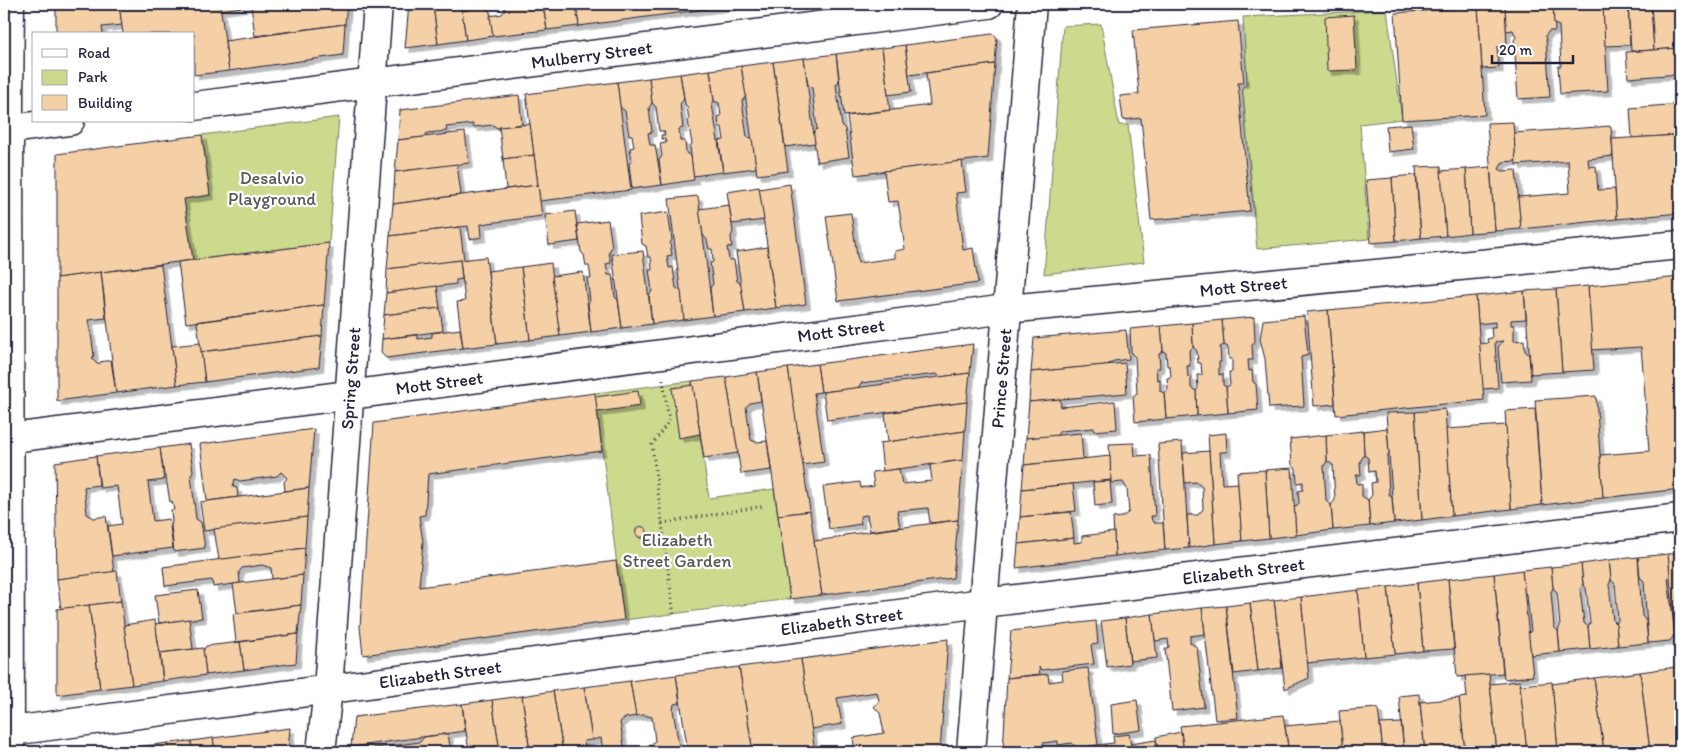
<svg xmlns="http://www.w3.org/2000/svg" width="1684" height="756" font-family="Itim,sans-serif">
<defs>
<filter id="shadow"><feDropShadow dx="4.5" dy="4.5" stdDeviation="0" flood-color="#0004"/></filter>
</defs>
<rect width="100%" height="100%" fill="#fff"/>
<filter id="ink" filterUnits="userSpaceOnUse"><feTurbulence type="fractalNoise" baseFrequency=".02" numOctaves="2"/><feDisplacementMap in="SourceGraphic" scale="10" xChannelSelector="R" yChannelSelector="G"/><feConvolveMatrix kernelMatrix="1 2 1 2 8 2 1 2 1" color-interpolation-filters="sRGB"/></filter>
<g filter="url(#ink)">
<g fill="#ccda8e" stroke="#777e64">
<polygon points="1387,10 1402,119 1360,124 1369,239 1257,249 1242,87 1247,84 1243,17"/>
<polygon points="1101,24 1119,125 1128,125 1144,262 1044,274 1063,26"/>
<polygon points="339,117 329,243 193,260 184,199 210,195 202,135"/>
<polygon points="692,381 709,498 774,489 790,599 624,620 595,393"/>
</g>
<g fill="#f5cfa5" stroke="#22223b" filter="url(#shadow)">
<polygon points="56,4 119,4 122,25 102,27 103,34 56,34"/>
<polygon points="119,4 220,4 229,71 194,75 194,34 123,34"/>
<polygon points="220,4 262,4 221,10"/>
<polygon points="262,4 347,4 345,24 255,36 251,5"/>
<polygon points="409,4 433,4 438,44 405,48"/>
<polygon points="433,4 461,4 466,40 438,44"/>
<polygon points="469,4 485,4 486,8 490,12 493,36 466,40 462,11 470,10"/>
<polygon points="504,4 543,4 547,30 493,36 490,16 502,14 505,10"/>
<polygon points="543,4 576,4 579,26 547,30"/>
<polygon points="576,4 698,4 699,10 579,26"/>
<polygon points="698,4 732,4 732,6 699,10"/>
<polygon points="1535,4 1553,4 1555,31 1549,31 1545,36 1546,39 1550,97 1518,99 1514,40 1516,37 1513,30 1506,31 1505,6"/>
<polygon points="1553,4 1603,4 1608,91 1560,94 1558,66 1561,66 1559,26 1554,24"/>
<polygon points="1603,4 1628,4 1630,45 1605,46"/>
<polygon points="1628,4 1651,4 1654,50 1631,51"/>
<polygon points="1651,4 1680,4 1680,48 1654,50"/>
<polygon points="1505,6 1507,47 1497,47 1499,68 1482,69 1478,7"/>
<polygon points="1478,7 1485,115 1402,120 1395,13"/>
<polygon points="1354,15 1357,70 1327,71 1325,17"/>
<polygon points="1238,21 1244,83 1238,83 1250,211 1151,220 1141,118 1123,120 1120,96 1139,94 1133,30"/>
<polygon points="345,24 343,55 229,71 225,41"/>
<polygon points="992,34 995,35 997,38 995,64 909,75 905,45"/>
<polygon points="905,45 911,92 888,95 882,48"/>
<polygon points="882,48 890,110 844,116 836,54"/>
<polygon points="1680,48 1680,74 1628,78 1626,52"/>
<polygon points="836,54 839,81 836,85 842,126 845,129 849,157 817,162 813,133 817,129 812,88 808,85 804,58"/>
<polygon points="804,58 815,143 785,147 773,62"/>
<polygon points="773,62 788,171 757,175 741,66"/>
<polygon points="995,64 988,158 855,175 847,116 930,105 926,73"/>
<polygon points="741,66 746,96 742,101 747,137 752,138 756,168 723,172 719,141 724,140 722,127 719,127 718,117 721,116 719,103 714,101 710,70"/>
<polygon points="710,70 714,101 712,104 723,172 693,176 690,146 692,144 688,121 689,120 687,107 685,104 680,74"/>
<polygon points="680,74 684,99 680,104 683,128 679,129 680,141 685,141 686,153 691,156 694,180 662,185 659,160 662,156 660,144 666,143 665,139 662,139 661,135 665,135 664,131 659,131 656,107 652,103 649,78"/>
<polygon points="649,78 652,103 649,108 652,132 648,133 650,145 655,145 662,185 632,189 629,164 632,160 630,148 634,147 632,135 629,135 625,111 620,107 617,82"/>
<polygon points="617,82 631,190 540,201 526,94"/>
<polygon points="519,95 522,124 497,128 493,125 473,127 473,124 446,127 447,131 427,133 424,137 398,140 400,110"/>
<polygon points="1680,104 1680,135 1632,138 1630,108"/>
<polygon points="1513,122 1516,161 1503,162 1499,169 1503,171 1516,170 1521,229 1495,231 1487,123"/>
<polygon points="530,124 534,155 503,159 499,127"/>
<polygon points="1411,124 1414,149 1388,152 1386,126"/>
<polygon points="1611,126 1613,156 1588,159 1589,167 1596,166 1598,190 1615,189 1617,219 1521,229 1518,197 1570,193 1568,161 1516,165 1514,133"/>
<polygon points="465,132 469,163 395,172 398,140"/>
<polygon points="202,135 210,195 184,199 193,260 57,278 57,154"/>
<polygon points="1680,135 1680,213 1617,219 1612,139"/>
<polygon points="534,155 538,185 506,189 503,159"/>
<polygon points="962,161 966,192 956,193 963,250 973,248 978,283 838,301 826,216 851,213 858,263 895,258 895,251 905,249 898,201 888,202 884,171"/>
<polygon points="457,164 461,195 393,204 395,172"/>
<polygon points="1441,166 1446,236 1421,238 1416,167"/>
<polygon points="1490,167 1495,231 1470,233 1466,169"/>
<polygon points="1466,169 1470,233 1446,236 1441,171"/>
<polygon points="1416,175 1421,238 1396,241 1392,177"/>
<polygon points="1392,178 1396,241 1371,243 1366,180"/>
<polygon points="790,184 806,304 776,308 759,189"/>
<polygon points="538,185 542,216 481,224 482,237 470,239 468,226 390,236 393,204"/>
<polygon points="759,187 764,220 732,224 727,192"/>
<polygon points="698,196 713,316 684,320 669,199"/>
<polygon points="729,205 733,232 731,237 732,247 727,247 729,260 734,260 737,281 741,284 745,312 713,316 710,288 713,284 710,263 713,262 712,249 709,249 707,240 703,235 699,209"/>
<polygon points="575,211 579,241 549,245 545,215"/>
<polygon points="668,212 672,240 670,243 672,255 667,256 669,268 673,267 676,288 681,291 684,320 652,324 649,295 652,291 649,270 652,270 651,257 648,257 646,246 642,244 639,216"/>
<polygon points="608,220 612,247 609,252 611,263 606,264 608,275 612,275 615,297 618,300 622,328 591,332 588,304 590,300 587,278 591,278 589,266 586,266 584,255 581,252 577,224"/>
<polygon points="460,227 464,260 387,269 390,236"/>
<polygon points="329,243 324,305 186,323 178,262"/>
<polygon points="767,247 776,308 745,312 736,252"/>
<polygon points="643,251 652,324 622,328 612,254"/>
<polygon points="486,257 497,344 463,348 457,302 465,301 460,260"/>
<polygon points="460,260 462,279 456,280 456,284 386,293 387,269"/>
<polygon points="551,263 560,336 530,340 521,267"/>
<polygon points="161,265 177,385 116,393 101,272"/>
<polygon points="521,267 530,340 497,344 488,271"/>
<polygon points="101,272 106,318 89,320 94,355 92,359 97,364 100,363 100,362 111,360 116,393 57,401 57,278"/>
<polygon points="583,272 591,332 560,336 552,276"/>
<polygon points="1680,277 1680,489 1603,498 1600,455 1649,451 1644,383 1641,347 1592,350 1588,286"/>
<polygon points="437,286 440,308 384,315 386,293"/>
<polygon points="1588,286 1594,370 1562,372 1556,289"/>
<polygon points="1556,289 1562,372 1531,374 1524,291"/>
<polygon points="1524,291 1526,319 1511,320 1511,325 1514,325 1514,341 1524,340 1525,351 1529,355 1531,380 1501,382 1498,347 1503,341 1495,342 1498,388 1482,389 1479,344 1488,343 1487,339 1492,338 1491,327 1495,327 1495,322 1478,324 1476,296"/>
<polygon points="1476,296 1484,400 1336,415 1328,310"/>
<polygon points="324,305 322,336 201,352 197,322"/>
<polygon points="440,308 443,331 382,339 384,315"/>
<polygon points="1328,310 1335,404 1314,406 1307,312"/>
<polygon points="1304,316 1308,355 1301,357 1304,406 1269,408 1265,359 1260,339 1263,320"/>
<polygon points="1254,317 1255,341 1252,345 1253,360 1248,360 1249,371 1252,370 1253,382 1256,384 1258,410 1228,413 1226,387 1230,385 1229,372 1232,372 1232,359 1229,359 1228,347 1224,345 1222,320"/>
<polygon points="1222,320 1224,345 1220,347 1221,362 1219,362 1219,375 1223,374 1223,385 1226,387 1228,413 1197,416 1196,391 1198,388 1197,375 1202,375 1201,363 1198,363 1197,351 1193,347 1192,323"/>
<polygon points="1192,323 1193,347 1189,351 1190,366 1187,366 1188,377 1191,376 1191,388 1196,391 1197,416 1166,419 1164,393 1168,390 1167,378 1171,377 1170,366 1167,366 1166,353 1163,351 1161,326"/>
<polygon points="1161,326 1163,351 1159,354 1160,368 1156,368 1157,380 1160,379 1160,391 1164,393 1166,419 1135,422 1133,396 1137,393 1135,357 1131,353 1130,329"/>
<polygon points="460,329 463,348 386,358 381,353 382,339 417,335 418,339 432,337 432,333"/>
<polygon points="1126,330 1129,359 1114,361 1107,365 1031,372 1034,338"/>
<polygon points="322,336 319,367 205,382 201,352"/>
<polygon points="200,343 205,382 177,385 172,346"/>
<polygon points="973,344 970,373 940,377 937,374 861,383 858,388 821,392 817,364"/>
<polygon points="1125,363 1127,393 1029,402 1031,372"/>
<polygon points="817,364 821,392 814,393 824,462 802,465 788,368"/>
<polygon points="788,368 810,511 778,515 757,372"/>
<polygon points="757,372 761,401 750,403 746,407 751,440 756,442 767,441 771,470 741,474 726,377"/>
<polygon points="970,373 967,402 827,420 823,392"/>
<polygon points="726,377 738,453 704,458 692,381"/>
<polygon points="693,385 700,434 679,438 672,388"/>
<polygon points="638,391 640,406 597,412 595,397"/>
<polygon points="595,393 602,451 428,474 425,515 419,516 423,542 419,587 616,561 624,620 363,655 360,627 374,423"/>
<polygon points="1596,396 1603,498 1542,505 1535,400"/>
<polygon points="1060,399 1061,407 1115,401 1117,429 1094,431 1094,428 1060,431 1056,436 1026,438 1029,402"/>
<polygon points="967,402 965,431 888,442 885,413"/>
<polygon points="1445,409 1452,516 1422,520 1415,412"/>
<polygon points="1535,409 1542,505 1511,509 1505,411"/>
<polygon points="1415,412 1422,520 1394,523 1386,413"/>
<polygon points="1506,425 1511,509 1452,516 1446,429"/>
<polygon points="1387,428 1389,454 1387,456 1389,494 1392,498 1394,523 1370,526 1368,500 1372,495 1371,483 1376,482 1375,471 1369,472 1368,458 1364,455 1363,431"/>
<polygon points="314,429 309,488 285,491 284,482 287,478 281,472 277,476 240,481 235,479 233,487 237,488 238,497 207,501 200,444"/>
<polygon points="965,431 963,460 883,471 880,443"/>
<polygon points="1363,431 1364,455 1360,462 1361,475 1356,475 1357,484 1362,484 1362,496 1368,500 1370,526 1333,530 1331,505 1335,500 1333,465 1327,461 1326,435"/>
<polygon points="1081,433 1083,459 1024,465 1026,438"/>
<polygon points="1226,433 1227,452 1220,452 1222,484 1238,483 1242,541 1215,544 1208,435"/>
<polygon points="1326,435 1327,461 1324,466 1326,501 1331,505 1333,530 1296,535 1294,508 1299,503 1298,491 1303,490 1303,482 1297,483 1296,469 1292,465 1290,439"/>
<polygon points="1182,442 1189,548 1165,550 1158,444"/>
<polygon points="1134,443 1135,456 1151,455 1155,516 1151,516 1152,521 1154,523 1163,523 1165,550 1115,556 1113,518 1122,517 1129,512 1127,489 1123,482 1111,483 1109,444"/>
<polygon points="189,444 193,471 191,475 196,519 201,522 205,548 174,552 171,526 172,522 171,510 174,510 172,501 170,502 166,478 164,475 160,448"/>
<polygon points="160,448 164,480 148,482 153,521 169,519 173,548 112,556 108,526 122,524 117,486 100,488 96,456"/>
<polygon points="1209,451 1215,544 1189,548 1187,515 1198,515 1203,509 1202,487 1196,482 1185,483 1183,453"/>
<polygon points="96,456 99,485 84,487 87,514 94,518 106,516 114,572 57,579 55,462"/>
<polygon points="1110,456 1111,480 1022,489 1024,465"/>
<polygon points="963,460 958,520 930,523 928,508 897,511 900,527 870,531 867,515 860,516 861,524 829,529 823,487 860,482 861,488 874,486 872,472 899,469 902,484 932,481 930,465"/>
<polygon points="1292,468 1296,535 1269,538 1265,470"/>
<polygon points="1265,470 1269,538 1242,541 1237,472"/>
<polygon points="1110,481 1112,504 1095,506 1093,482"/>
<polygon points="1073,484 1076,511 1020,517 1022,489"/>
<polygon points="309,488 307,517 204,531 200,502"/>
<polygon points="810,511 822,595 790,599 778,515"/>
<polygon points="1071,512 1074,538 1018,544 1020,517"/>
<polygon points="307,517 305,548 219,560 214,529"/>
<polygon points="958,520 953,578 822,595 814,541 844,537 844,535"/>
<circle cx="641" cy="532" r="5.5"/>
<polygon points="1114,532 1115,556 1016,568 1018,544 1074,538 1074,543 1082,542 1082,536"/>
<polygon points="305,548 303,575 272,579 271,568 262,565 242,568 239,572 240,583 213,587 212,580 165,586 163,567"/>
<polygon points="1680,553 1680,634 1675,634 1668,554"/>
<polygon points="1668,554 1670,575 1668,578 1675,634 1670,641 1648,643 1644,581 1640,577 1638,557"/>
<polygon points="1638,557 1642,616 1646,621 1648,643 1618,646 1616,624 1618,620 1615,584 1611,580 1609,560"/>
<polygon points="1609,560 1611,580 1609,585 1613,621 1616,624 1618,646 1590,649 1588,627 1590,623 1586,588 1583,584 1581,564"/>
<polygon points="1581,564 1583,584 1580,589 1584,623 1588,627 1590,649 1560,652 1558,631 1560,626 1557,592 1553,588 1551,567"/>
<polygon points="1551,567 1553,588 1551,592 1554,627 1558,631 1560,652 1531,655 1528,634 1531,631 1527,597 1524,591 1522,570"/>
<polygon points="1522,570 1533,676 1504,679 1494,574"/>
<polygon points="117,571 121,601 61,609 57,579"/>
<polygon points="1494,574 1503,673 1457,677 1448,579"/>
<polygon points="303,575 301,605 237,613 233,584"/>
<polygon points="1448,579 1454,649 1423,651 1417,583"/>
<polygon points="1417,583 1423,651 1395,654 1388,587"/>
<polygon points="1388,587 1395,654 1364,657 1358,590"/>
<polygon points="198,590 202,618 159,623 155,595"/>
<polygon points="1358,590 1364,657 1307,663 1301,597"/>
<polygon points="1301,597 1309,678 1285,689 1274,600"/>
<polygon points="1274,600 1282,668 1258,671 1250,603"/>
<polygon points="121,601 132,685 100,689 89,605"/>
<polygon points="1250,603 1258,671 1234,674 1226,606"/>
<polygon points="89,605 100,689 57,695 57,609"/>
<polygon points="301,605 298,634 236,642 233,614"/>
<polygon points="1226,606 1238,718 1215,720 1202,608"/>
<polygon points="1202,608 1205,634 1190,636 1190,643 1197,647 1204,707 1172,711 1165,649 1169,647 1168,639 1155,641 1152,614"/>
<polygon points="1152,614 1157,658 1130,661 1125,618"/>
<polygon points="1125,618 1130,664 1107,667 1101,621"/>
<polygon points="189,619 193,649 160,653 155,624"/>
<polygon points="155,620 163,681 132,685 124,625"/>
<polygon points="1096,621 1098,644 1091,645 1094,664 1042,670 1039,667 1040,674 1007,678 1011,631"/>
<polygon points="298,634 296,663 244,670 240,642"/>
<polygon points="948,639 940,752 855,752 853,738 884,733 880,713 874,707 879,701 877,692 837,698 842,724 811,729 801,659"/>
<polygon points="1678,641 1680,641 1680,752 1650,752 1640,672 1676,667 1674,646"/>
<polygon points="240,642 244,670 206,675 203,651 206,646"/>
<polygon points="203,648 206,675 163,681 160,653"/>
<polygon points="801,659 815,752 753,752 739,667"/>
<polygon points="739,667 753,752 688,752 676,675"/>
<polygon points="1088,668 1098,745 1077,748 1072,743 1058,745 1058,741 1043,743 1043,747 1030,748 1026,752 1003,752 1007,678 1048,674 1049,682 1063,680 1062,671"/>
<polygon points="1640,672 1650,752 1604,752 1594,678"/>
<polygon points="1489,674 1497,752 1465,752 1459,698 1467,697 1465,676"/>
<polygon points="676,675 680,703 674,704 673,710 680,752 641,752 640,747 650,745 655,741 652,717 644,715 636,716 630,681"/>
<polygon points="1594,678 1604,752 1558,752 1552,684"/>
<polygon points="630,681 636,716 625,718 620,722 624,746 630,749 640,747 641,752 603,752 601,738 592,740 584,687"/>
<polygon points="1520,681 1527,752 1497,752 1490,684"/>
<polygon points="1552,682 1558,752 1527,752 1520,685"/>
<polygon points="584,687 592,740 584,741 585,752 563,752 553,691"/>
<polygon points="553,691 563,752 530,752 522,696"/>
<polygon points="1419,694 1425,752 1404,752 1399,696"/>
<polygon points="522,696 530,752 500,752 492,700"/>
<polygon points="1459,698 1465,752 1425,752 1420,702"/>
<polygon points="492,700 500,752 469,752 462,704"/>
<polygon points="1137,700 1141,730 1113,734 1111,704"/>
<polygon points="462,704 465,731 351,747 354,717"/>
<polygon points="1378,708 1383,752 1343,752 1339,711"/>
<polygon points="1283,715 1289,752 1184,752 1180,726"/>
<polygon points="1340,721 1343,752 1289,752 1285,726"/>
<polygon points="1401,723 1404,752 1383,752 1380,724"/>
<polygon points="290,728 288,752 215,752 213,738"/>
<polygon points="1181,732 1184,752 1158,752 1156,737"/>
<polygon points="448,734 451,752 351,752 351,747 370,745 375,748 420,742 424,737"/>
<polygon points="1129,734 1132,752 1106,752 1105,744 1114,743 1113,736"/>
<polygon points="213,738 215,752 192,752 191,741"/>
<polygon points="1156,740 1158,752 1132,752 1131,744"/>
<polygon points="191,741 192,752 169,752 168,743"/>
<polygon points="168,743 169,752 145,752 144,746"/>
<polygon points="1105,744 1106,752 1028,752 1049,749 1049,752"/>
<polygon points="144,746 145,752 114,752 114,750"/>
</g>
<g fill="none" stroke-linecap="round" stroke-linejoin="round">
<g stroke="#22223b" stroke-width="31">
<g id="minor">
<path id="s1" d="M194 106 989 4"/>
<polyline points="4,130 70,121"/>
<path id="s2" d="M4 439 349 395 1007 309 1680 245"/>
<path id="s3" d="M4 732 959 606 1680 518"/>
<path id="s4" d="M321 752 328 689 378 4"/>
<path id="s5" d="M971 752 1032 4"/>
</g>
</g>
<g stroke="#22223b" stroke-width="31">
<polyline id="major" points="10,752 9,102 10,4"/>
</g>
<g stroke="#22223b" stroke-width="3" stroke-dasharray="1 4" stroke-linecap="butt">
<polyline points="663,380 669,421 652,445 674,616"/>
<polyline points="662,523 764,506"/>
</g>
<use href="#minor" stroke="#fff" stroke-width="28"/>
<use href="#major" stroke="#fff" stroke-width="28"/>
</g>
</g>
<g text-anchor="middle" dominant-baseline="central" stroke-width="4.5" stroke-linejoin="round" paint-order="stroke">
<g font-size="18" fill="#22223b" stroke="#fff">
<text stroke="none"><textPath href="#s1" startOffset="401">Mulberry Street</textPath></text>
<text stroke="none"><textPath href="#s2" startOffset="1249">Mott Street</textPath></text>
<text stroke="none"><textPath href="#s2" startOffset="844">Mott Street</textPath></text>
<text stroke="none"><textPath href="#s4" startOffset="375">Spring Street</textPath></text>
<text stroke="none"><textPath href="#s5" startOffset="375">Prince Street</textPath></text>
<text stroke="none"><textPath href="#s2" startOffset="439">Mott Street</textPath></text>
<text stroke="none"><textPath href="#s3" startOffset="1250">Elizabeth Street</textPath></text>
<text stroke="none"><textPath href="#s3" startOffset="845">Elizabeth Street</textPath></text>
<text stroke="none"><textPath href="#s3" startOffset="440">Elizabeth Street</textPath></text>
</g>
<g font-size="18" fill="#555954" stroke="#fff">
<text x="272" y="178">Desalvio<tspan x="272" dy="21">Playground</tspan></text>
<text x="677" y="540">Elizabeth<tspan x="677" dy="21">Street Garden</tspan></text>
</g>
</g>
<rect width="1684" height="756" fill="none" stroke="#fff" stroke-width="20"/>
<rect x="10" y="10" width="1664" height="736" fill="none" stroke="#22223b" stroke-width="2" filter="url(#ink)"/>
<rect x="32" y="32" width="162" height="90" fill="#ffffff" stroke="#a7a7b1"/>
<rect x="42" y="49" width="25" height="8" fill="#ffffff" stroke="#a7a7b1"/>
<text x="78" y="58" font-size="15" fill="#22223b">Road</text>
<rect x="42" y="70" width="25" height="15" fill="#ccda8e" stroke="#a7a7b1"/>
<text x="78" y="82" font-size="15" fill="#22223b">Park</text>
<rect x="42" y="95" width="25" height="15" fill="#f5cfa5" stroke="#a7a7b1"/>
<text x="78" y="108" font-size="15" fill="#22223b">Building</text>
<path d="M1492 55v8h81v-8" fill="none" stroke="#22223b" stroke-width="2.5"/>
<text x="1499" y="55" font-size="15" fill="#22223b" stroke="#ffffff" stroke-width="4" paint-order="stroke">20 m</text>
</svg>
